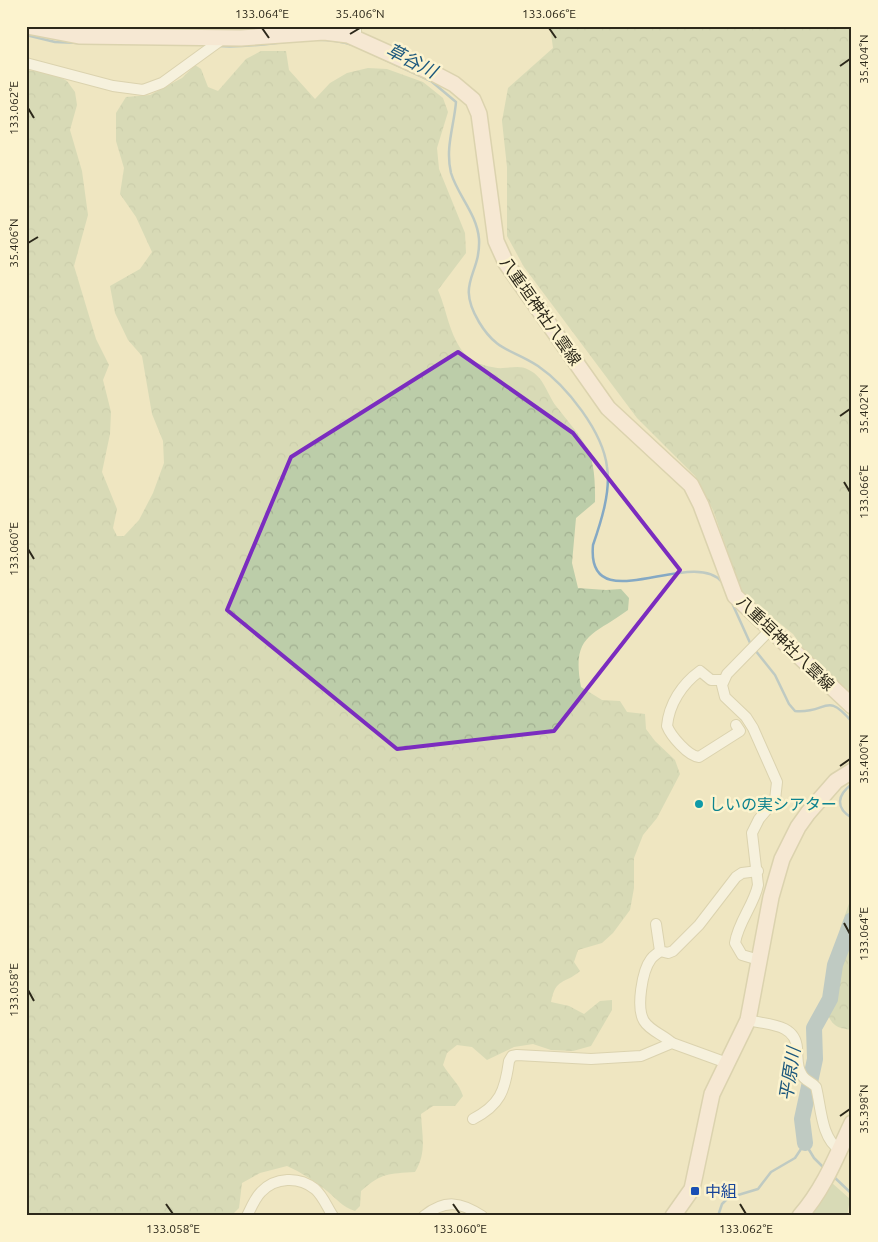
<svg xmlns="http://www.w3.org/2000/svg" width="878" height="1242" font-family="Ubuntu,'Noto Sans JP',sans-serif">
<defs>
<pattern id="forest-crowns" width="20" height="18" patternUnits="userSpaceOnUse" patternTransform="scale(1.25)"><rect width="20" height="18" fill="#bccda9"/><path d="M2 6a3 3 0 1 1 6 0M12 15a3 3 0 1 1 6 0" fill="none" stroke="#a2b091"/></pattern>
</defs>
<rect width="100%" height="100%" fill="#efe6c1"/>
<polygon fill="#bccda9" points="832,1183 850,1199 847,1216 810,1216"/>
<g fill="url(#forest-crowns)">
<polygon points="550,26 852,26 852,698 812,661 793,634 772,617 761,612 742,593 713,510 695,476 637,418 524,267 507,236 507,167 502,121 508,88 553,48"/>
<path d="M261 51H286L289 70 315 99 330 83 347 73 368 68 387 69 423 82 443 98 448 112 437 148 439 169 465 233 466 253 438 290C448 313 450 342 470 359 476 364 496 369 503 368 512 368 520 365 529 370 544 377 547 394 556 406 586 445 596 448 595 502L576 518 572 563 578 588 606 590 621 589 629 598 628 610C593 636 571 634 581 687L602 700 620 701 627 712 645 714 646 729 655 741 675 760 680 774 657 818 643 835 634 858V888L630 910 613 933 602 943 578 950 574 962 580 971C564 985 556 977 551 1002L569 1006 584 1014 600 1001 612 1000V1010L591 1046 573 1051 551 1050 533 1044 514 1047 487 1060 472 1047 457 1045 447 1053 443 1065C450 1077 459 1083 463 1096L455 1106H433L421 1114C422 1136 427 1152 415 1172 388 1174 383 1172 361 1191L360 1206 355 1211C342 1207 337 1199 327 1191 314 1181 301 1172 287 1166L260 1173 242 1183 239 1208 231 1216H28L26 70 52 73 67 81 75 92 77 105 70 130 82 171 88 215 74 266 96 339 109 365 103 380 111 412 110 434 102 472 117 509 113 528 117 536H124L139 520 153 493 164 463 163 441 152 414 142 356 128 340 115 313 110 286 140 269 152 252 136 217 120 194 124 168 116 141V113L126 97 150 95 182 78 195 65 201 69 208 87 218 91 246 59Z"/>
<path d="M852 895V1030C838 1028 833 1027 827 1013L837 989 840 929Z"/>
</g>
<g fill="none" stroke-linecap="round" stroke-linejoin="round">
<g stroke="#85a9c4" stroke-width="2.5">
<polyline points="26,35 55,42 79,43"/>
<path d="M219 46C262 50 311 31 353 45"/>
<path d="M360 48 431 81 456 102C454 126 445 148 451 173 458 196 477 214 479 239 481 275 455 282 479 322 497 352 512 349 538 366 567 386 603 432 607 467 611 491 601 522 593 545 586 622 692 546 722 582"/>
<polyline points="732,603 751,645"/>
<path d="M755 650 775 675 789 704 795 711C828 714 825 690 852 722"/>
<path d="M852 784C837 795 835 808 852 818"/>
<polyline points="805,1143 814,1158 825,1169"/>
<polyline points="833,1176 852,1194"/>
<polyline points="718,1216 722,1204 728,1198 758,1189 771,1172 795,1158 805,1143"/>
</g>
<polyline stroke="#85a9c4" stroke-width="16" points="805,1143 802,1119 815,1059 814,1028 830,999 835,965 852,920"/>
<g stroke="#c4bc98" stroke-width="12">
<g id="minor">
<polyline points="356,26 356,36"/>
<polyline points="26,63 113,86 143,90 162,83 224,38"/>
<path d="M723 680H711L700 671C682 684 669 704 667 726 671 736 688 756 699 757L740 731 736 725"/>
<polyline points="656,924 660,951 668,953 673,951 699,925 736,877 742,873 758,871"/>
<path d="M660 951C657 954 653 956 651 959 642 971 636 1008 644 1021 650 1031 664 1035 672 1043"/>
<path d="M759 960 742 955 735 943C738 922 754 905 758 885L752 833 759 819 775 800 777 782 753 728 746 717 725 697 722 685 727 674 769 631"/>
<path d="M748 1020C767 1025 795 1023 797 1048 798 1058 796 1066 802 1075 805 1081 812 1082 816 1087 821 1106 821 1139 840 1150"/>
<path d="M473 1119C500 1105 505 1091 509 1061L512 1056 517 1055 591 1059 641 1056 672 1043 727 1063"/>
<path d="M247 1216C251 1208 255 1198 261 1192 275 1177 299 1176 315 1189 323 1196 327 1207 333 1216"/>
<path d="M424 1216C445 1199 461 1202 482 1216"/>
</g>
</g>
<g stroke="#c4bc98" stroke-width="18">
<g id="secondary">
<polyline points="27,26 79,36 241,38 324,32 348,35 435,74 454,84 473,100 479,114 494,226 496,241 506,263 608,408 691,485 701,505 735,596 852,706"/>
<polyline points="673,1216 692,1189 712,1094 748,1020 771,897 782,859 798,827 808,813 836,781 852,771"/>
<path d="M800 1216C824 1189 837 1155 852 1123"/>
</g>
</g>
<use href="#minor" stroke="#fff" stroke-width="10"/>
<use href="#secondary" stroke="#ffeae8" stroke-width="15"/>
</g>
<path d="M0 0H878V1242H0ZM458 352 573 433 680 570 554 731 397 749 227 610 291 457Z" fill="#efe6c1" fill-opacity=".55" fill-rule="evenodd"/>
<path fill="none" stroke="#7b2cbf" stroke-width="4" stroke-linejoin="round" d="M458 352 573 433 680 570 554 731 397 749 227 610 291 457Z"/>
<path fill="none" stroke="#2c281a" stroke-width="2" d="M262 28 269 38M549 28 556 38M350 34 360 28M840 66 850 59M28 108 34 118M28 243 38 237M840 416 850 409M844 482 850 492M28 549 34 559M840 766 850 759M844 923 850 934M28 990 34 1001M840 1116 850 1109M166 1204 173 1214M453 1204 460 1214M740 1204 746 1214"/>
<circle fill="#0f9aa8" stroke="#fcf3ce" stroke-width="2" cx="699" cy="804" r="5"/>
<rect fill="#1a4fb4" stroke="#fcf3ce" stroke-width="2" x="690" y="1186" width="10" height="10" rx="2.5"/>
<g text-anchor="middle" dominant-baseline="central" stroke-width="5" stroke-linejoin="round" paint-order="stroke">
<g font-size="16" fill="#2c281a" stroke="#fcf3ce">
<text transform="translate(541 311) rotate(55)">八重垣神社八雲線</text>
<text transform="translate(786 643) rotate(44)">八重垣神社八雲線</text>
</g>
<g font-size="16" fill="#0d838f" stroke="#fcf3ce" text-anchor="start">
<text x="709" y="804">しいの実シアター</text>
</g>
<g font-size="16" fill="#164399" stroke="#fcf3ce" text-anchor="start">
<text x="705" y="1191">中組</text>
</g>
<g font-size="18" font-style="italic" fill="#1c587d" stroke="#fcf3ce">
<text transform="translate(412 60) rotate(27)">草谷川</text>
<text transform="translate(789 1074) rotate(-81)">平原川</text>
</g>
</g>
<rect width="878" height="1242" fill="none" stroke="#fcf3ce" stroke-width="55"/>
<rect x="28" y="28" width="822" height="1186" fill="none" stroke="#2c281a" stroke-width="2"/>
<g font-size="12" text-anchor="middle" fill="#2c281a">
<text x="262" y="18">133.064°E</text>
<text x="360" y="18">35.406°N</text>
<text x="549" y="18">133.066°E</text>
<text transform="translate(864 59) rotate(-90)" y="4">35.404°N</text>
<text transform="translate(14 108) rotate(-90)" y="4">133.062°E</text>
<text transform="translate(14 243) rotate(-90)" y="4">35.406°N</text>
<text transform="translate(864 409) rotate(-90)" y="4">35.402°N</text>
<text transform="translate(864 492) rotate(-90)" y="4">133.066°E</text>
<text transform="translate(14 549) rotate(-90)" y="4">133.060°E</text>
<text transform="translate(864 759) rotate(-90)" y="4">35.400°N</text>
<text transform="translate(864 934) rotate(-90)" y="4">133.064°E</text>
<text transform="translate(14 990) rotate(-90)" y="4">133.058°E</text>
<text transform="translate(864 1109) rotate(-90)" y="4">35.398°N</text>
<text x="173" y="1233">133.058°E</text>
<text x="460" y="1233">133.060°E</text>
<text x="746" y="1233">133.062°E</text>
</g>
</svg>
